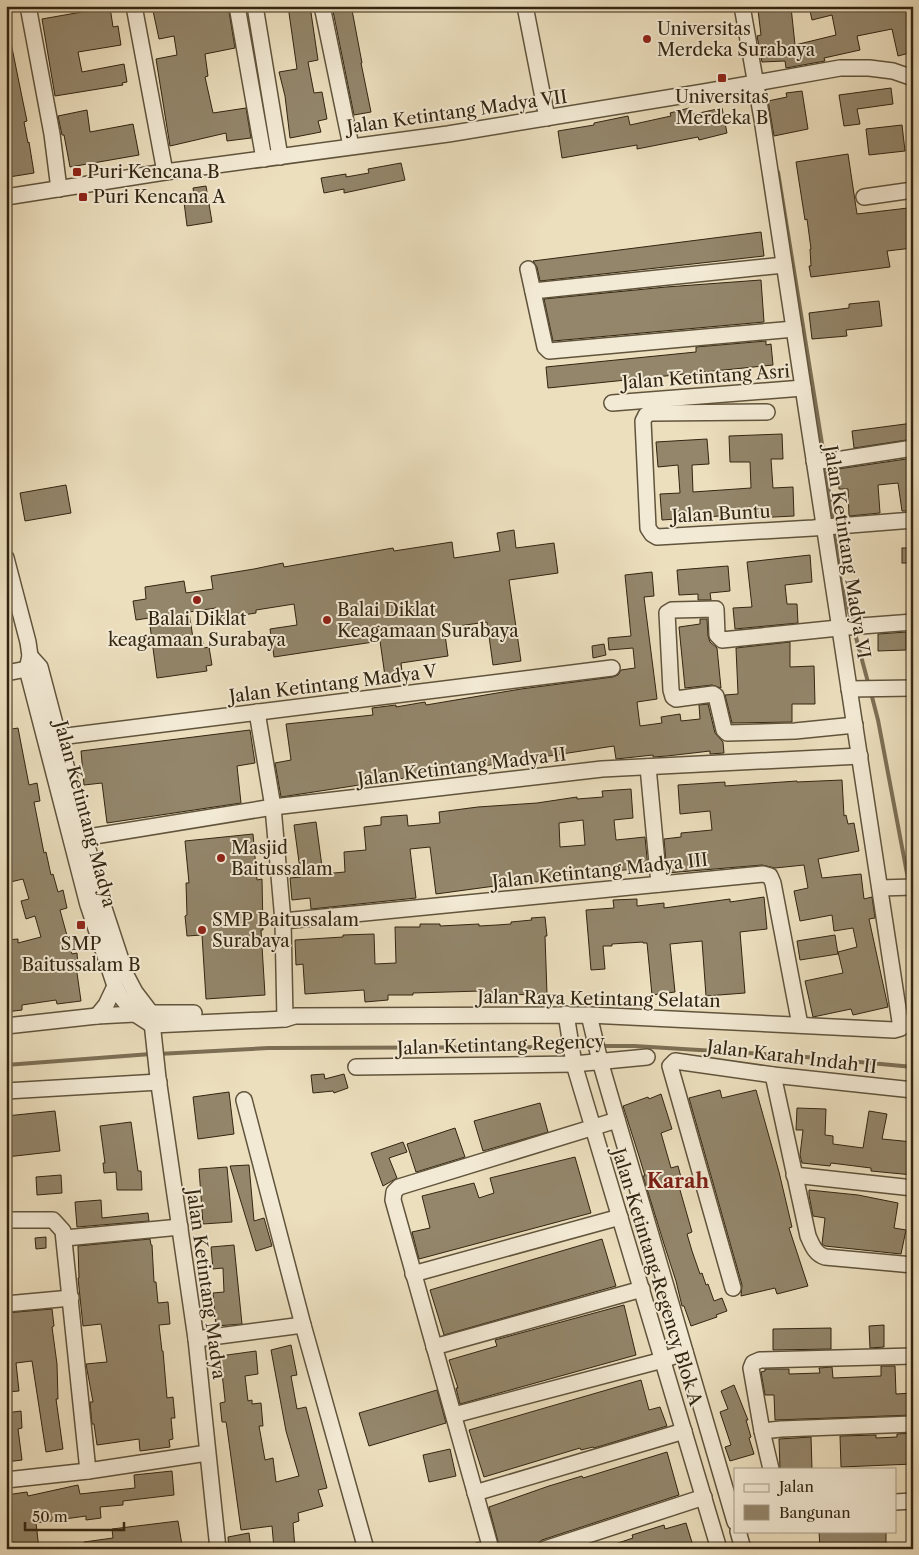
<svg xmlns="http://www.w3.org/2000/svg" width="919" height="1555" font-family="'Libre Caslon Text',serif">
<rect width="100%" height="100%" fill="#ecdfbe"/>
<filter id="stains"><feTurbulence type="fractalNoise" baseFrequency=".004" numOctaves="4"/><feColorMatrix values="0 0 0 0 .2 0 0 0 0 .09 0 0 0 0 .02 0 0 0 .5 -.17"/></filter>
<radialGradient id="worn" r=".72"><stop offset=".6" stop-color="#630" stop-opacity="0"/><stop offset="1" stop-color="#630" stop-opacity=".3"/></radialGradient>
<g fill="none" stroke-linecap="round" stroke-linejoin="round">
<g stroke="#7c6f55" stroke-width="4">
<polyline points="778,172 824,456"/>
<polyline points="825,463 833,523"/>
<polyline points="834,530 841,584 852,623"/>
<polyline points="854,630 869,686"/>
<polyline points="871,693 878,720 909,884"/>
<polyline points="910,891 913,916"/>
<polyline points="601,1046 634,1046 795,1056 913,1067"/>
<polyline points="576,1047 594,1046"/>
<polyline points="158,1054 268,1048 569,1047"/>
<polyline points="6,1065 151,1054"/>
</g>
</g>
<g fill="#93866b" stroke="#322511" fill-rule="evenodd">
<polygon points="152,6 228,6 235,48 205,54 208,76 205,77 213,113 246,108 251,138 227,141 226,133 170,146 156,59 177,55 174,36 159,39"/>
<polygon points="288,6 310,6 318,60 308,62 314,93 322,92 327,119 318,121 321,132 290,138 285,96 279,72 297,69"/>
<polygon points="332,6 346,6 347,11 352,10 362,63 361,63 371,112 354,115"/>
<polygon points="809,6 913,6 913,52 898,56 892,29 857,36 860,50 824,58 825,61 786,68 785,61 762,62 757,36 761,35 758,10 791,7 795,45 836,35 832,15 812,20"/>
<polygon points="110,7 113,27 118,26 121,45 78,52 82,72 124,64 127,82 122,83 123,85 55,96 42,19"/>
<polygon points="6,43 11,43 23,102 27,121 24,122 28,143 29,142 34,173 9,177 6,161"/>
<polygon points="891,88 893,104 857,109 860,124 844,126 839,95"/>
<polygon points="802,91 808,129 774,136 768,101 787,97 786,93"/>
<polygon points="689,108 690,115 722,108 727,133 699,140 698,137 637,149 637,145 562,158 558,131 594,125 594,123 628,116 630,125 671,116 670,113"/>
<polygon points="87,110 90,132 133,124 139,155 70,167 64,135 62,135 58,116"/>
<polygon points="902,125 905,151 869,155 866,129"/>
<polygon points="848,154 857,214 908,208 910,222 913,222 913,248 887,251 890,267 811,277 809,266 811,266 810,249 811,249 807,219 805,220 796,162"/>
<polygon points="401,163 405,180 344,193 344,189 324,193 321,178 346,174 346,177 369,173 368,169"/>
<polygon points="206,186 212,222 187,226 184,202 195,201 193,188"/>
<polygon points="761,232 764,256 540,281 537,267 533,261"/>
<polygon points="761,280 764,322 553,341 544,299 666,287"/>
<polygon points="879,301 882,326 846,330 847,336 812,339 809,313 849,308 849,304"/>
<polygon points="766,341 766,345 771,344 773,365 548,388 546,367 696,352 696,347"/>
<polygon points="913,423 913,439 854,448 852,431"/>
<polygon points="782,434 783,459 771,459 773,488 793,487 794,516 734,519 734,515 662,520 660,494 680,493 678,465 658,467 656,442 707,439 709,464 692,465 693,492 751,488 750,462 730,462 729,436"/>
<polygon points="913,458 913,511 902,511 898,483 878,485 880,513 849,516 848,489 839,489 838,469"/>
<polygon points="66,485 71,513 25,521 20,493"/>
<polygon points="514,530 516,548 554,543 558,573 509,580 521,661 493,665 487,622 444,628 448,656 401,663 403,680 386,683 380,641 274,657 270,629 297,625 294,604 256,610 256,613 217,619 216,608 189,612 193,638 202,637 204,648 209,647 212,665 206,666 207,671 157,678 149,618 136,620 133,601 146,599 145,587 184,581 186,593 213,589 211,576 254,569 283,563 284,567 393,548 394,551 452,542 454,558 500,551 497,533"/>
<rect x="902" y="548" width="11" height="15"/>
<polygon points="810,555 812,582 785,585 787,604 797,604 798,623 735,629 733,608 752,607 747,562"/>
<polygon points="728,566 730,591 710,593 711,600 698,600 698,594 679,595 677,570"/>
<polygon points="652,572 654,596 644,597 657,699 637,702 640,726 662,723 661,717 680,714 681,721 700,719 699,705 708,704 715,733 723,742 724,753 710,754 710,751 667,756 653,757 653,755 616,759 614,746 281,797 275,763 291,760 286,724 373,715 372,708 396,705 396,707 425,702 426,705 521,689 613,677 618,675 621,670 635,668 633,648 609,650 608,638 631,636 625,575"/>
<polygon points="700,619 707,619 708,636 710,642 717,648 721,688 712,685 685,688 679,627 700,624"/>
<polygon points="906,632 906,650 878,651 878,634"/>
<polygon points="790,642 790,667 814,666 815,704 792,704 792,722 732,723 725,695 738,694 736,648"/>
<polygon points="604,644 606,655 593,658 592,646"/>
<polygon points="18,728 29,785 37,783 40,801 34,802 44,853 46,852 51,875 53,874 58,892 63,890 67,908 60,910 72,954 77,953 78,966 76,966 81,1001 57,1004 56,1000 22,1005 22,1010 6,1012 6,940 18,939 18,943 41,937 35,916 26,919 21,901 29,899 23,879 6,883 6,799 8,799 6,789 6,730"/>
<polygon points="250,730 255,763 237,766 241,803 107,823 102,783 84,785 81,751"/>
<polygon points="842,780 844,816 846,815 848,824 854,823 859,851 818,859 822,878 861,874 864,899 872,897 875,918 869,919 888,1007 853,1015 851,1009 813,1017 805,981 843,973 838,952 857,947 853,928 834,931 832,915 800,921 794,891 808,888 804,865 775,868 762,865 667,873 664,839 681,837 681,833 712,830 710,811 680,814 678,785 725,782 725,786 797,781 797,782"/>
<path d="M631 789 633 818 614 820 616 840 645 837 648 868 601 872V877L534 882 518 886 517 883 436 894 430 847 410 849 416 898 311 909 310 898 292 900 290 878 301 877 294 825 316 822 323 874 345 872 344 852 366 850 364 827 381 825V817L407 815 408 826 440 823 439 812 478 807 537 803 577 797V799L603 797 602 791ZM583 820 585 845 560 847 559 823Z"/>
<polygon points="253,834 257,880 262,879 263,930 261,930 265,995 206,999 202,935 187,936 185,916 187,915 186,883 189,883 185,841"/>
<polygon points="764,897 767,929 740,932 745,993 706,996 702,941 670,944 675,992 652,995 647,943 643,943 643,942 612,944 612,946 603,946 605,969 591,970 586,910 614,908 613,900 637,899 637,906 664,903 664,908 730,899 730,902"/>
<polygon points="545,917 547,936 545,936 547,994 506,995 506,993 481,994 481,991 413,993 413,995 388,995 388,1000 365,1002 364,990 305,994 303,964 296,965 295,940 343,937 343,935 374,934 375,964 396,963 395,927 420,927 420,924 440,924 440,926 479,924 479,926 497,925 511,924 511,922 532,920 531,918"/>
<polygon points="835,935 838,954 800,960 797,941"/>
<polygon points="324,1074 325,1079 344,1074 348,1088 334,1093 333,1091 313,1093 311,1075"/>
<polygon points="720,1090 722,1098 756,1090 779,1172 792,1227 789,1228 808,1286 777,1294 775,1288 741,1296 742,1285 689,1098"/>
<polygon points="229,1092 234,1134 198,1139 193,1097"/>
<polygon points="661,1094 672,1129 661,1133 671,1168 678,1166 682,1181 678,1183 692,1232 687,1234 692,1251 700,1274 702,1273 706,1285 708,1284 714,1301 722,1298 727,1311 716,1315 717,1317 691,1326 684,1306 682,1306 676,1281 664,1244 643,1176 645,1176 639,1156 623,1106 648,1097 649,1099"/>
<polygon points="540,1103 548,1132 483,1151 474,1121"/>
<polygon points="797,1108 826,1109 825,1135 833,1136 833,1144 863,1148 869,1111 887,1114 882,1139 913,1142 913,1175 871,1171 871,1168 831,1163 830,1166 802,1163 800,1155 803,1130 796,1130"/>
<polygon points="55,1111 60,1151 6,1157 6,1116"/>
<polygon points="131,1122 138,1171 141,1171 142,1190 117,1190 116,1172 104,1173 103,1163 105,1163 100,1126"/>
<polygon points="455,1128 465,1157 416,1172 407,1144"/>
<polygon points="403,1142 407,1152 389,1158 397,1178 383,1186 371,1153"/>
<polygon points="575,1157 591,1213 419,1259 412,1232 430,1228 422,1196 474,1183 479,1198 494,1193 490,1178"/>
<polygon points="249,1165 254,1221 264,1218 272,1246 256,1251 230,1166"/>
<polygon points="227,1167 232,1222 203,1224 199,1169"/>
<polygon points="61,1175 62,1193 37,1195 36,1177"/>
<polygon points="809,1190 858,1195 898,1203 894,1228 906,1230 901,1254 825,1246 822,1244 825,1218 813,1216 809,1195"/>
<polygon points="101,1200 102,1218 148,1213 149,1221 77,1227 75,1202"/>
<polygon points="46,1237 46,1248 36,1249 35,1238"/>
<polygon points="150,1239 151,1245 152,1245 154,1282 156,1282 158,1303 168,1302 170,1324 159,1325 162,1351 163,1351 167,1398 173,1397 175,1418 171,1418 173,1439 169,1440 170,1447 140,1451 139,1439 97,1445 94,1424 92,1424 90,1402 93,1402 86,1364 107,1362 101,1324 83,1326 78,1278 79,1278 78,1246"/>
<polygon points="602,1239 616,1286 444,1335 430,1290"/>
<polygon points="234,1245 242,1324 216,1326 213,1293 224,1292 223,1268 213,1269 211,1247"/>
<polygon points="624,1305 636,1355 460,1404 456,1388 458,1388 449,1360 497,1346 495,1340"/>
<polygon points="52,1309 54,1326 52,1327 57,1364 58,1399 56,1399 63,1449 46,1452 32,1361 16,1363 19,1391 6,1392 6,1313"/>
<polygon points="884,1325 884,1347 870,1348 869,1326"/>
<polygon points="831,1328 831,1349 773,1350 773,1329"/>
<polygon points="291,1345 297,1375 291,1376 297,1409 306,1407 327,1488 318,1490 323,1506 298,1513 299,1521 293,1523 295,1549 274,1549 272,1526 241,1530 227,1428 226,1422 222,1422 220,1403 225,1402 225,1400 220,1356 256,1351 258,1374 245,1376 248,1401 252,1400 252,1404 261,1403 263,1426 259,1426 265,1460 273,1458 276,1482 299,1476 286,1431 271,1350"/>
<polygon points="881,1366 895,1366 896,1394 913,1393 913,1415 775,1420 774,1395 765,1395 761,1372 765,1371 765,1369 789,1369 789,1374 820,1373 819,1368 832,1367 833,1378 881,1376"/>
<polygon points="641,1380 649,1410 660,1407 667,1426 594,1448 593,1447 581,1450 580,1448 484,1477 469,1430"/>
<polygon points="734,1385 748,1420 746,1420 751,1437 749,1438 754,1454 730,1461 725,1447 731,1445 720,1412 728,1409 721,1391"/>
<polygon points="437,1390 446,1423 369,1446 359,1413"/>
<polygon points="21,1411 22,1428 18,1429 22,1460 6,1462 6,1413"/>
<polygon points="913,1433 913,1464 841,1467 840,1436 876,1435 876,1438 897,1437 897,1434"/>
<polygon points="811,1437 812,1469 780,1469 779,1439"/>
<polygon points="450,1449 456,1476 429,1482 423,1455"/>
<polygon points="667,1452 679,1495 542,1540 537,1544 527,1547 526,1545 515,1549 500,1549 489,1507 549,1486 582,1476 583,1478"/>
<polygon points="172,1471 174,1495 123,1501 123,1505 100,1507 101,1518 86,1520 86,1516 36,1523 39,1549 9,1549 6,1522 6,1495 27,1492 28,1496 78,1485 80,1494 135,1488 134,1475"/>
<polygon points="178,1521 182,1545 179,1549 85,1549 84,1542 113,1538 112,1529"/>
<polygon points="686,1523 694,1549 607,1549 606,1547 633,1538 632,1535 664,1525 665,1529"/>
<polygon points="819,1531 886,1531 886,1549 820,1549"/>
<polygon points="249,1533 251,1549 229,1549 228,1537"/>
<polygon points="479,1542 481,1549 467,1549 466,1546"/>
</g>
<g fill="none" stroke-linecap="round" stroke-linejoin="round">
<g stroke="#60543c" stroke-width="18">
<g id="minor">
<polyline points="28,6 52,134 59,189"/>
<polyline points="134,6 165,172"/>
<polyline points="237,6 264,159"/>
<polyline points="255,6 280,157"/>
<polyline points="322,6 351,146"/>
<polyline points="525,6 547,118"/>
<polyline points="6,197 165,172 448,134 704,92 840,68 869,68 893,71 913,78"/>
<polyline points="864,197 913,190"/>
<polyline points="528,269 545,347 549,351 794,329"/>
<polyline points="533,291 784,265"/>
<polyline points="612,403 803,388"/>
<polyline points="767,412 651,413 646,415 643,421 648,528 652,534 657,537 813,528 913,520"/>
<polyline points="814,461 836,460 913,448"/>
<polyline points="6,558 28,642 30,656 27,669 88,905 115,986 121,997 135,1014 152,1025 285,1019 295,1016 589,1015 894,1030 901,1028 762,119 742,6"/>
<polyline points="30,656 40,667 102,902 126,975 135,992 151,1013 158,1078 196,1339 218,1549"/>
<polyline points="6,673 37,667"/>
<polyline points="849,689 913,688"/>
<polyline points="257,712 273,807 283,921 285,1019"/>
<polyline points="855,725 795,731 727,733 724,730 716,696 713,694 676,699 673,697 671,690 667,613 672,610 716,609 717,635 722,640 848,627 913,622"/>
<polyline points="59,737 612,668"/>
<polyline points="648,767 659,884"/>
<polyline points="76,839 273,807 602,769 860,756"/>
<polyline points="880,888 913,887"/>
<polyline points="283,921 763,874 770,876 773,883 800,1025"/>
<polyline points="151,1013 194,1013"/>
<polyline points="566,1014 574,1064 719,1549"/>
<polyline points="589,1015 600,1061 735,1522"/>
<polyline points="97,1016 106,1005 115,986"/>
<polyline points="6,1026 97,1016 135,1014 141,1010"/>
<polyline points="356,1067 574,1064 647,1057"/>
<path d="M773 1075 808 1236C812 1245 815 1254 825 1257L913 1265"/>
<polyline points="6,1091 159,1082"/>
<polyline points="244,1100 303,1325 366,1549"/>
<polyline points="794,1175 913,1188"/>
<polyline points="6,1220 53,1220 63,1231 88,1471"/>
<polyline points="65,1238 180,1227"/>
<polyline points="413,1274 620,1217"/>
<polyline points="733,1288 670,1066 675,1061 773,1075 913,1090"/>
<polyline points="6,1304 71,1298"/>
<polyline points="196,1339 303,1325"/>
<polyline points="434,1347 642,1289"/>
<polyline points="454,1415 663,1360 685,1352"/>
<polyline points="762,1431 781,1429 913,1424"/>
<polyline points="771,1469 762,1431 751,1368 753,1363 760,1360 913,1356"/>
<polyline points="6,1480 88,1471 207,1453"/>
<polyline points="475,1493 684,1431"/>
<polyline points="895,1502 913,1501"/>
<polyline points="738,1531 743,1549"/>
<polyline points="491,1549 393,1200 394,1192 399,1187 617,1120"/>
<polyline points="545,1549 704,1497"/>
</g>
</g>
<use href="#minor" stroke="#f3ead5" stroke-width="15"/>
</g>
<g fill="#8f2418" stroke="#f3ead5" stroke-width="2">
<circle cx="647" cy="39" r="5"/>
<rect x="717" y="73" width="10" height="10" rx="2.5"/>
<rect x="72" y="167" width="10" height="10" rx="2.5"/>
<rect x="78" y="192" width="10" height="10" rx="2.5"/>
<circle cx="197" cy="600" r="5"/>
<circle cx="327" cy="620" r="5"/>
<circle cx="221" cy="858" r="5"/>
<rect x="76" y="920" width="10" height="10" rx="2.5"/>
<circle cx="202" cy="930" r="5"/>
</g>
<g text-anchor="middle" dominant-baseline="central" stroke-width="4" stroke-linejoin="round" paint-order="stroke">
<g font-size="18" fill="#322511" stroke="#f3ead5" text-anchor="start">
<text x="657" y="29">Universitas<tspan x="657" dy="21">Merdeka Surabaya</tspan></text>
<text x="722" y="97" text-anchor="middle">Universitas<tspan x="722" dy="21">Merdeka B</tspan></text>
<text x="87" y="172">Puri Kencana B</text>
<text x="93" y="197">Puri Kencana A</text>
<text x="337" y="610">Balai Diklat<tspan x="337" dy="21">Keagamaan Surabaya</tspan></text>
<text x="197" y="619" text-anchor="middle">Balai Diklat<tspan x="197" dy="21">keagamaan Surabaya</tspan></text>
<text x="231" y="848">Masjid<tspan x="231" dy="21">Baitussalam</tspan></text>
<text x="212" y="920">SMP Baitussalam<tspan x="212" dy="21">Surabaya</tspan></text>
<text x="81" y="944" text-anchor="middle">SMP<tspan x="81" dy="21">Baitussalam B</tspan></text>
</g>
<g font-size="18" fill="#322511" stroke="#f3ead5">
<text transform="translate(457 112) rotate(-8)">Jalan Ketintang Madya VII</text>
<text transform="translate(706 377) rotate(-4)">Jalan Ketintang Asri</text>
<text transform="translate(721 514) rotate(-3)">Jalan Buntu</text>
<text transform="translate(847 552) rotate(81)">Jalan Ketintang Madya VI</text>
<text transform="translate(333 684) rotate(-7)">Jalan Ketintang Madya V</text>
<text transform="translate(462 767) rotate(-7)">Jalan Ketintang Madya II</text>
<text transform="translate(85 814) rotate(75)">Jalan Ketintang Madya</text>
<text transform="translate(600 871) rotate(-6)">Jalan Ketintang Madya III</text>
<text transform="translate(599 999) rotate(1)">Jalan Raya Ketintang Selatan</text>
<text transform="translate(501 1045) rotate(-2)">Jalan Ketintang Regency</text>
<text transform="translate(792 1057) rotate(7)">Jalan Karah Indah II</text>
<text transform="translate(657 1277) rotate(73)">Jalan Ketintang Regency Blok A</text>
<text transform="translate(206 1284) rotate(82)">Jalan Ketintang Madya</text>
</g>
<g font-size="20" font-weight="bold" fill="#7a1f14" stroke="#f3ead5">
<text x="678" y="1181">Karah</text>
</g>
</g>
<rect width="919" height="1555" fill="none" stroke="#ecdfbe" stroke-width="25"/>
<rect x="8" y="8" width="904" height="1540" fill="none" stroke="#322511" stroke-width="2.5"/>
<rect x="12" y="12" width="894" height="1530" fill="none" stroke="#322511"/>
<rect x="734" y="1468" width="162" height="65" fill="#f3ead5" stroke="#a69b87"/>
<rect x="744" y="1484" width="25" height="8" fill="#f3ead5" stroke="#a69b87"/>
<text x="779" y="1492" font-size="15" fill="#322511">Jalan</text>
<rect x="744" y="1505" width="25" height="15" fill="#93866b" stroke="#a69b87"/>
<text x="779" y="1518" font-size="15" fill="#322511">Bangunan</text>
<path d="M25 1522v8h99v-8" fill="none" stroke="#322511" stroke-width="2.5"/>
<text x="32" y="1522" font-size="15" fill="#322511" stroke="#f3ead5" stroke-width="4" paint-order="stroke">50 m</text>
<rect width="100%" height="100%" filter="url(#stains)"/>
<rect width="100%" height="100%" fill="url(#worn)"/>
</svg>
